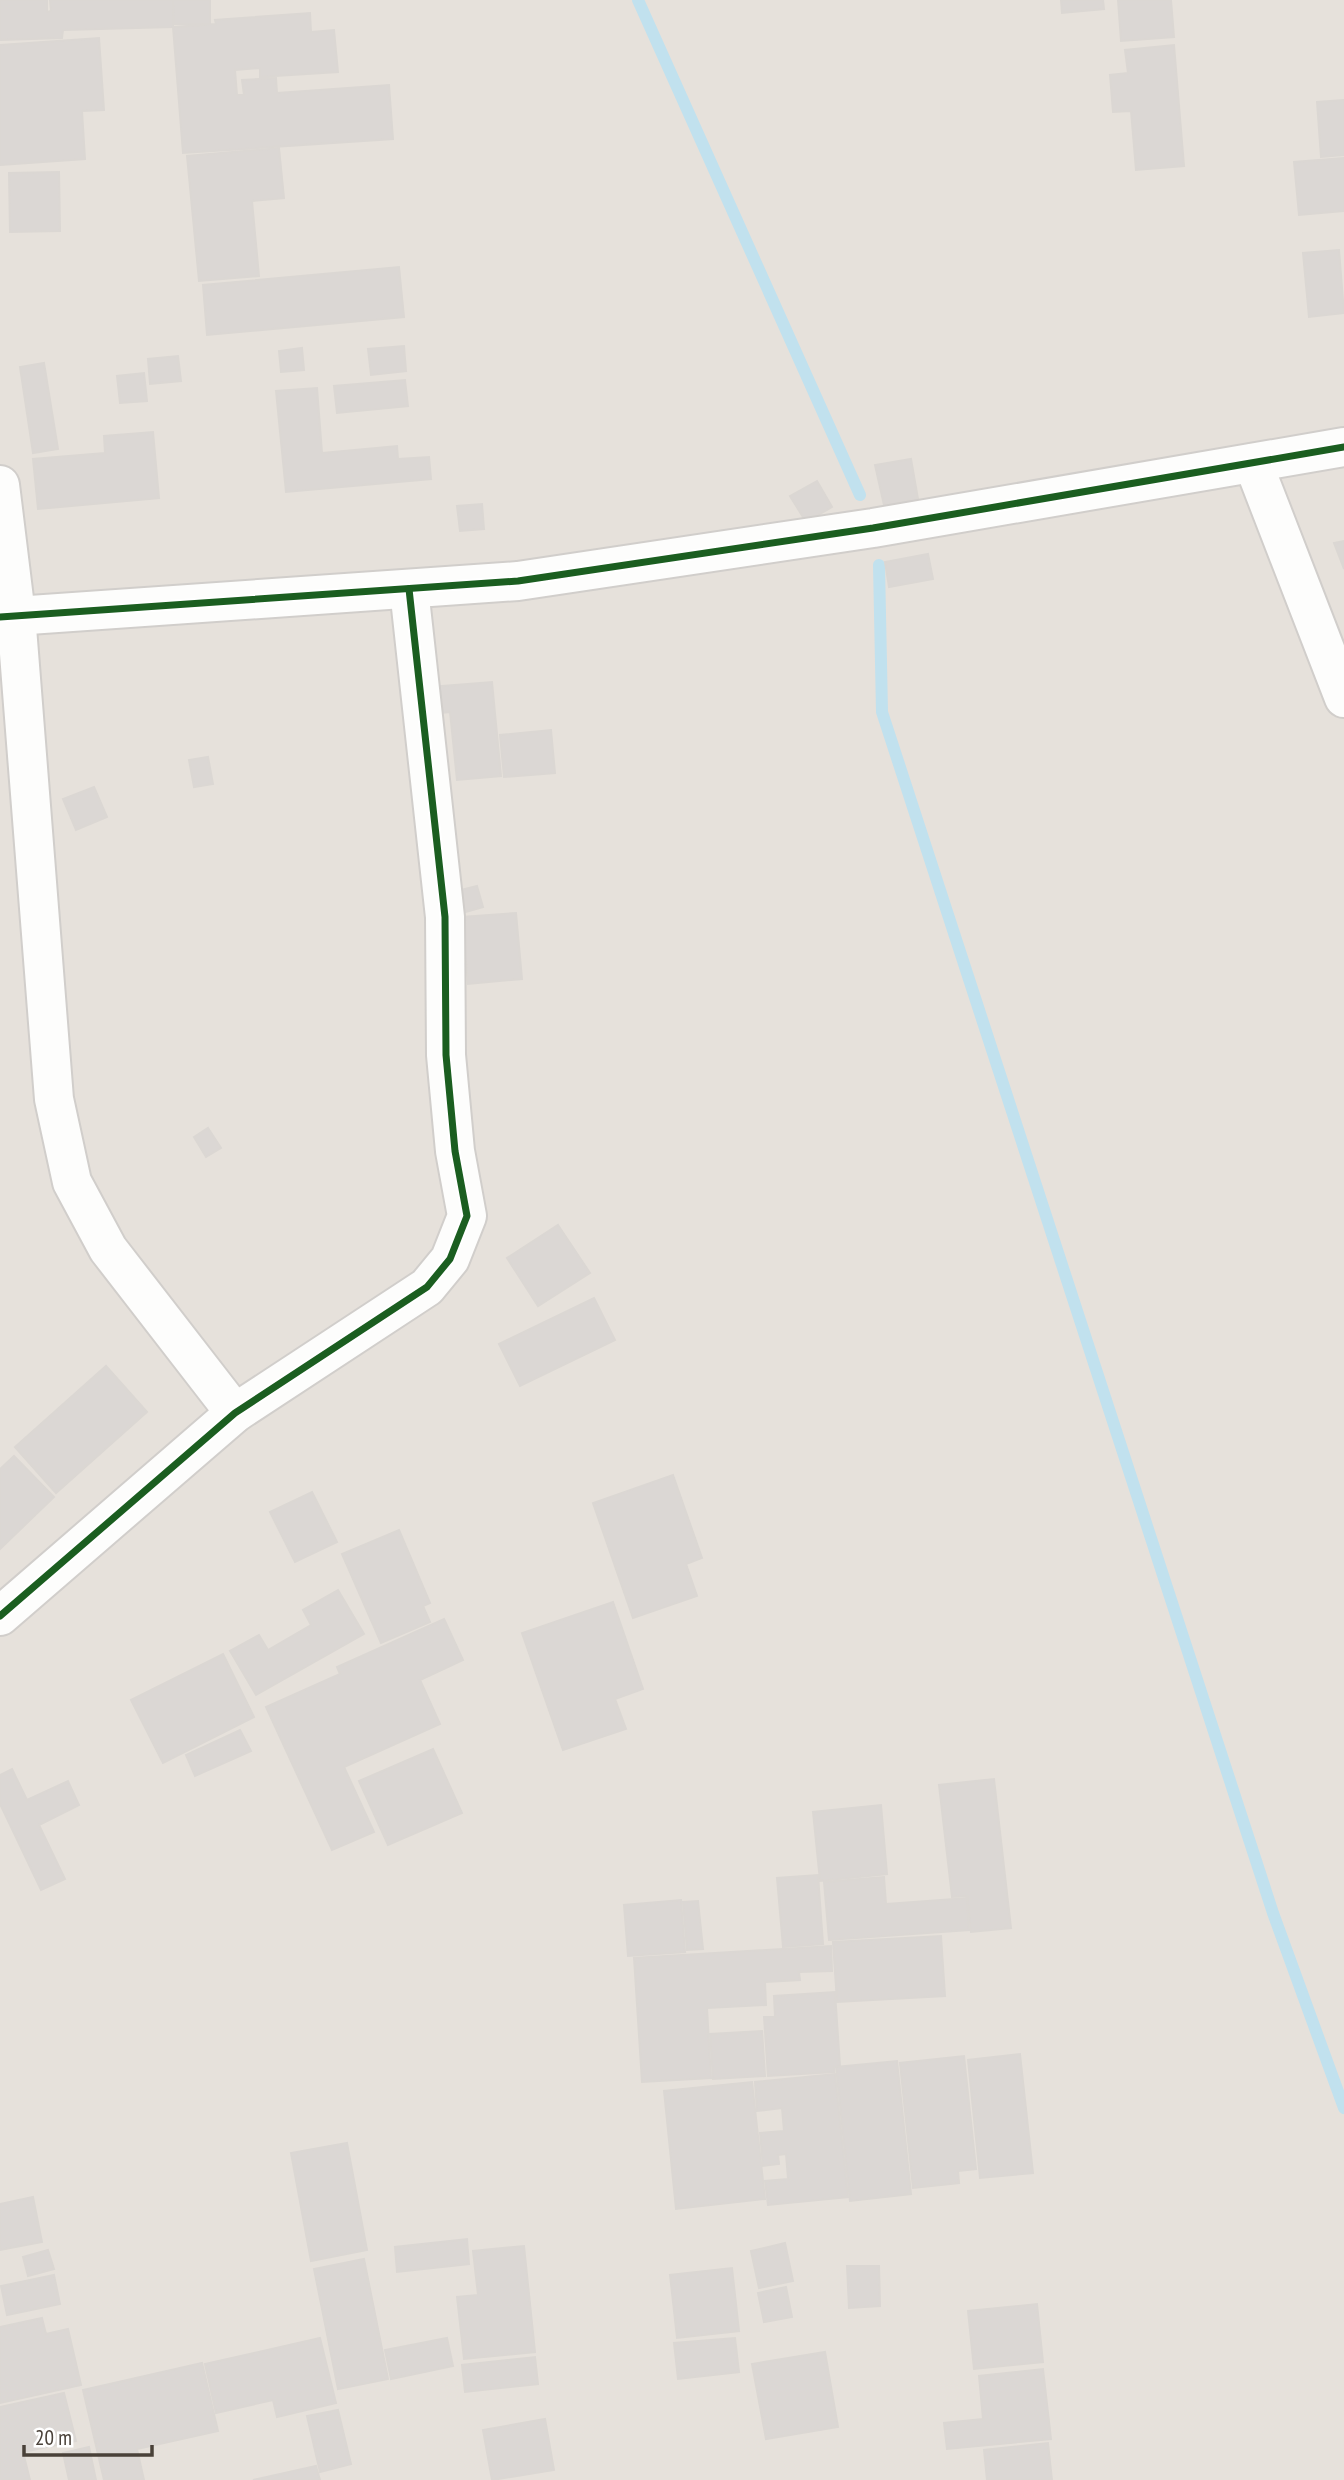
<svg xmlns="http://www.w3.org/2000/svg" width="1344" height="2480" font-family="'PT Sans Narrow',sans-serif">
<rect width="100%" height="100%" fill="#f3f0ed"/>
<rect fill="#e6e1db" x="0" y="0" width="1344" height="2480"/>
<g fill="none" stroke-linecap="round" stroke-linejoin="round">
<g stroke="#c1e1ee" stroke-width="12">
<polyline points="638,0 860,495"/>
<polyline points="879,565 882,712 1273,1913 1344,2108"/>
</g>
</g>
<g fill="#dbd7d4" stroke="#dbd7d3" stroke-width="2">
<polygon points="0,0 47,0 47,12 51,11 50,0 173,0 173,27 63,30 62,38 0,40"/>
<polygon points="173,0 210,0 210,24 174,24"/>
<polygon points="1061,0 1103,0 1104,9 1062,13"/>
<polygon points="1118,0 1171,0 1174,37 1121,41"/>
<polygon points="310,13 311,32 334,30 338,72 260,77 260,68 235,70 237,95 244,95 242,80 276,78 277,93 389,85 393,139 183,153 173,27 216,24 215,20"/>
<polygon points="99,38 104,110 82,111 85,159 0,165 0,45"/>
<polygon points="1174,45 1184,166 1136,170 1131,111 1113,112 1110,75 1128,73 1125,50"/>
<polygon points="1344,100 1344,155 1321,157 1317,102"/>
<polygon points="279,148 284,198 252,201 259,276 199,281 187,156"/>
<polygon points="1344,158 1344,211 1299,215 1294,162"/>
<polygon points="59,172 60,231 10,232 9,173"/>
<polygon points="1339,250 1344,313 1309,317 1303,253"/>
<polygon points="399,267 404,317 207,335 203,285"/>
<polygon points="404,346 406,371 371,375 368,349"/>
<polygon points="302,348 304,370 281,372 279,351"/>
<polygon points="178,356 181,381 150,384 148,359"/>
<polygon points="44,363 58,449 33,453 20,367"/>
<polygon points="144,373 147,401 120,403 117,376"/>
<polygon points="405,380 408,406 337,413 334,386"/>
<polygon points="317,388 322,453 397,446 398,459 429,457 431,479 286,492 276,391"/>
<polygon points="153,432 159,498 38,509 33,459 105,453 104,436"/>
<polygon points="911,459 918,499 884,505 875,465"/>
<polygon points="817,481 832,507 806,522 790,496"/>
<polygon points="482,504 484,529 460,531 457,506"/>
<polygon points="1344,541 1344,569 1334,543"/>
<polygon points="928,554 933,579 889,587 885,562"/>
<polygon points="492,682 501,776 457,780 450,712 432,714 430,687"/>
<polygon points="551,730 555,773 504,777 500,735"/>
<polygon points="208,757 213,784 194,787 189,760"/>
<polygon points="94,787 107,817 76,830 63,799"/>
<polygon points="477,886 483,907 455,915 449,893"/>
<polygon points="516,913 522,979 468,984 462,917"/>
<polygon points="208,1128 221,1148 206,1157 194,1137"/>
<polygon points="558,1225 590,1273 538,1306 507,1258"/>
<polygon points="594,1298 615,1340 520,1386 499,1344"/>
<polygon points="106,1366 147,1412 56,1493 15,1447"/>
<polygon points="14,1456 54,1497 0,1549 0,1469"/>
<polygon points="673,1475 702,1558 686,1564 697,1596 633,1618 593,1503"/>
<polygon points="312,1492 337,1542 295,1562 270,1512"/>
<polygon points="399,1530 430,1603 423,1606 430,1622 381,1643 342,1554"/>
<polygon points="338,1590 364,1634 256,1695 230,1651 259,1635 268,1650 311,1625 303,1610"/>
<polygon points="613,1602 643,1689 615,1699 626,1729 563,1750 522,1633"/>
<polygon points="444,1619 463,1660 420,1680 440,1724 344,1767 374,1832 332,1850 266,1707 340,1674 337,1667"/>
<polygon points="223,1654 254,1717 163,1763 131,1700"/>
<polygon points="240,1730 251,1751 195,1776 186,1755"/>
<polygon points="433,1749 462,1813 388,1845 359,1781"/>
<polygon points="12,1769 27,1800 68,1781 79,1805 39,1825 65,1879 41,1890 0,1804 0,1775"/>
<polygon points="994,1779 1011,1928 971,1932 967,1896 952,1897 939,1785"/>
<polygon points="881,1805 887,1874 820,1881 813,1812"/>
<polygon points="818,1875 823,1944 783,1947 777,1878"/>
<polygon points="884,1877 886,1904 967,1898 969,1930 829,1940 824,1882"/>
<polygon points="681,1900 685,1952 628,1956 624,1905"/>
<polygon points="698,1901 703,1949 687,1950 683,1902"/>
<polygon points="941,1936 945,1996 837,2002 833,1942"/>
<polygon points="831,1946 832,1971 799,1972 800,1980 765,1982 766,2005 707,2008 711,2078 642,2082 634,1958"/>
<polygon points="835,1992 840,2066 834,2067 834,2072 768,2076 764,2017 775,2017 774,1996"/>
<polygon points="762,2031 765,2076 713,2079 710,2034"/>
<polygon points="1020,2054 1033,2173 980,2178 968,2060"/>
<polygon points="964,2056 976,2169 958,2171 959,2183 913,2188 900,2063"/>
<polygon points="897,2061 911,2194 850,2201 836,2067"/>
<polygon points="835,2074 848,2197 768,2205 765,2181 788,2179 786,2154 778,2155 779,2164 763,2166 760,2133 784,2131 782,2108 757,2111 755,2082"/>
<polygon points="752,2082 765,2199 676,2209 664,2091"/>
<polygon points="347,2143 367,2250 311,2261 291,2153"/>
<polygon points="33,2197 42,2242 0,2250 0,2204"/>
<polygon points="467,2239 469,2264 397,2272 395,2247"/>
<polygon points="785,2243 793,2281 759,2288 751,2251"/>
<polygon points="524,2246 535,2352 464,2359 457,2297 478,2295 473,2251"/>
<polygon points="48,2250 54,2269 28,2276 23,2257"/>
<polygon points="364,2259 388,2379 338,2389 314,2269"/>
<polygon points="847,2266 879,2266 880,2306 849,2308"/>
<polygon points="732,2268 739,2331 677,2338 670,2275"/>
<polygon points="54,2275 60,2304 7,2315 1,2286"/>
<polygon points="786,2287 792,2317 764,2322 758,2293"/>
<polygon points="1037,2304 1043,2362 974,2369 968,2311"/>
<polygon points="42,2318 46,2334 68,2329 81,2385 0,2403 0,2327"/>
<polygon points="320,2338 336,2403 277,2417 273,2400 216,2413 205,2364"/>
<polygon points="447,2338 453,2366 391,2379 385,2350"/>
<polygon points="735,2338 739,2372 678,2379 674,2343"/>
<polygon points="825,2352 838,2427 766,2439 752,2364"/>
<polygon points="535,2357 538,2384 465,2392 462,2365"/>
<polygon points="202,2363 218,2431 137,2449 144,2480 104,2480 83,2390"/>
<polygon points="1043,2369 1051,2439 947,2449 944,2423 983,2419 979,2376"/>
<polygon points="64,2393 76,2441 23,2452 30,2480 0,2480 0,2407"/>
<polygon points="338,2410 351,2464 320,2472 307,2416"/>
<polygon points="545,2419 554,2470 492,2480 483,2430"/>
<polygon points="1048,2443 1052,2480 987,2480 984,2450"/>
<polygon points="89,2447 96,2480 69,2480 63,2453"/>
<polygon points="316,2466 320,2480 253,2480"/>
</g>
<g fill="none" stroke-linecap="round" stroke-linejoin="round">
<g stroke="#d1cecb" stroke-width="42">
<g id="minor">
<polyline points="1253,463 1344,698"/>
<polyline points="0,485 16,615 54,1099 72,1182 108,1249 235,1413"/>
<polyline points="0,617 518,581 873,528 1344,447"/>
<polyline points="0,1616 235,1413 427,1287 450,1259 467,1216 455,1151 446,1055 445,917 409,589"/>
</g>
</g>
<use href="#minor" stroke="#fdfdfc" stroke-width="38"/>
<g stroke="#fff" stroke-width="11">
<g id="cycleway">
<polyline points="0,617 518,581 873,528 1344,447"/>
<polyline points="0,1616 235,1413 427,1287 450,1259 467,1216 455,1151 446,1055 445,917 409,589"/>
</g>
</g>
<use href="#cycleway" stroke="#1b5e20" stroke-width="7"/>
</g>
<path d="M24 2445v10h128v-10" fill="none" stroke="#494139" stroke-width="3.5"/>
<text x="35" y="2445" font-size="21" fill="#494139" stroke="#ffffff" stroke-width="5" paint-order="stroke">20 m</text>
</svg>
